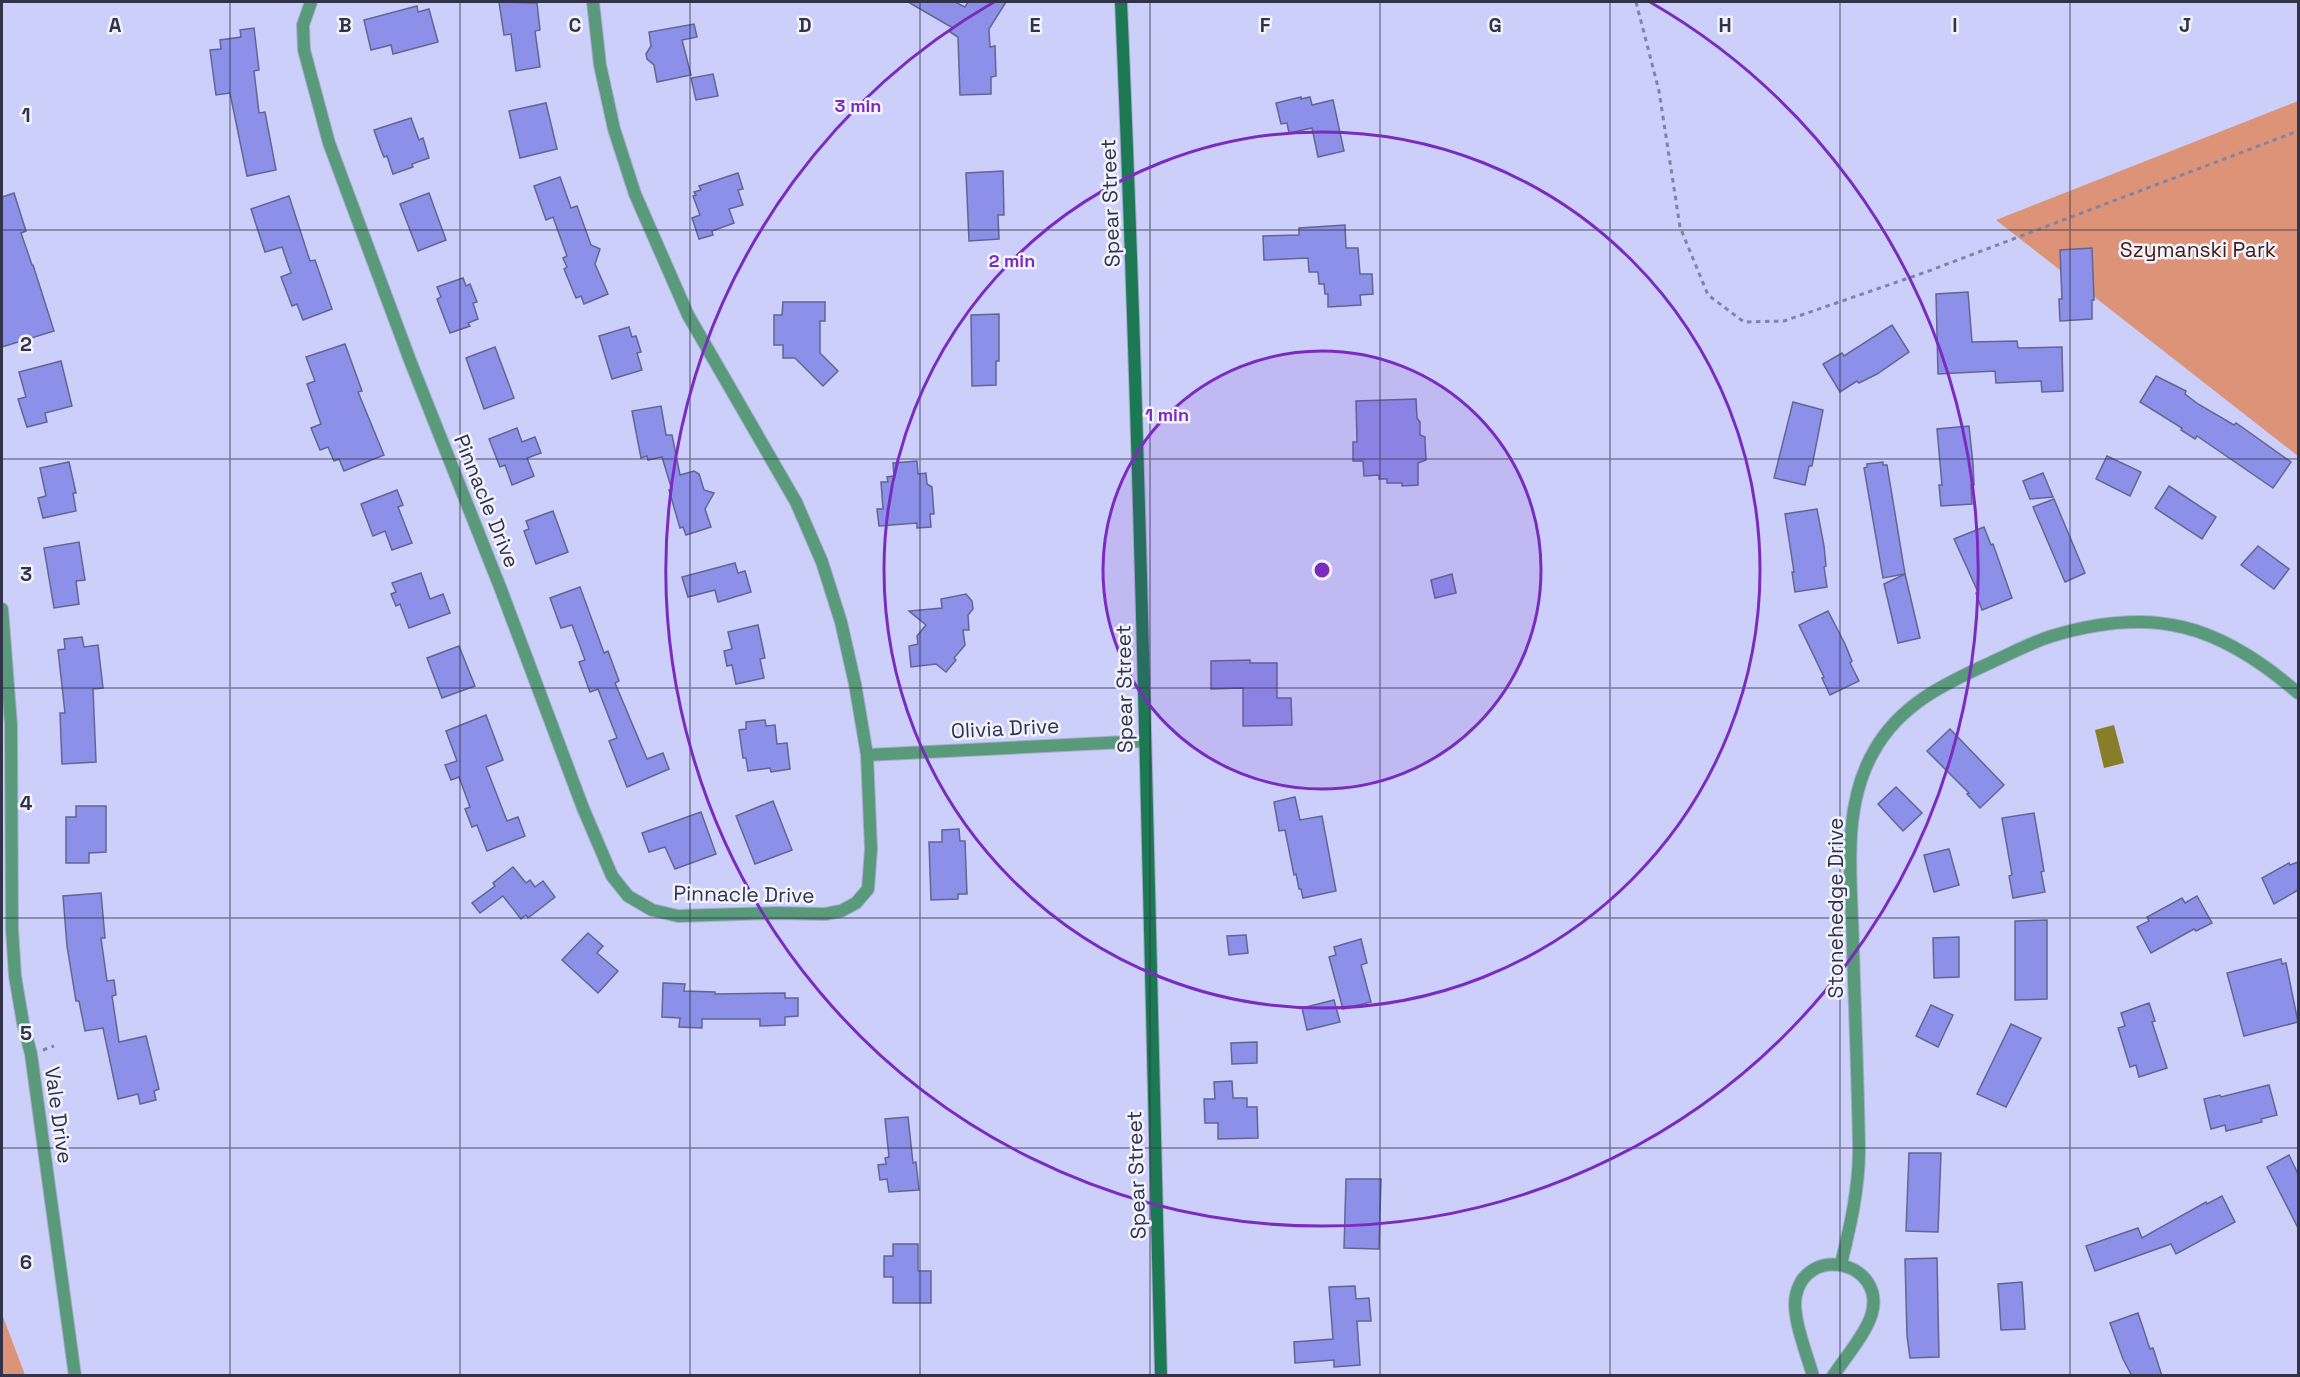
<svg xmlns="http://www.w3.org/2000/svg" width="2300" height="1377" font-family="'Space Grotesk',sans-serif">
<rect width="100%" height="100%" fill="#cbcffa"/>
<g fill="#dc9378">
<polygon points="2298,101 2298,456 1996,220"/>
<polygon points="2,1314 25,1375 2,1375"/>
</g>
<polygon fill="#897d29" points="2114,725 2124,763 2104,768 2095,730"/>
<g fill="#8d90e9" stroke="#626594" stroke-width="1.5">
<polygon points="499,2 537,3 540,30 535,31 540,67 516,71 511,34 504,35"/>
<polygon points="908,2 955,2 965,7 968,2 1006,2 989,29 990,47 995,46 996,76 991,77 991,94 960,95 958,37 950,32 953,28"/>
<polygon points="417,6 418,12 429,9 438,42 393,54 391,45 371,50 364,20"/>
<polygon points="694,24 697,37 682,40 691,75 657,82 654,65 647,59 646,54 651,46 649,32"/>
<polygon points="254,28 259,70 254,71 259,113 265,112 276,170 247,176 230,93 216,95 210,50 221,49 220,40 241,37 240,30"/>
<polygon points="713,74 718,96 696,100 691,78"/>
<polygon points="1301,97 1301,99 1310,97 1312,105 1333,100 1344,151 1318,157 1312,128 1289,133 1287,123 1281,124 1276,103"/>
<polygon points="546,103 557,149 520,158 509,111"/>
<polygon points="411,118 419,140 423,138 429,158 412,164 413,167 393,174 387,156 384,157 381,150 374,130"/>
<polygon points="1003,171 1004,215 998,215 999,239 969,241 966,173"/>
<polygon points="738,173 743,189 738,190 743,205 729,209 734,223 712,231 713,235 699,239 692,218 700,215 693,196 696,195 694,192 701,190 699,186"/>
<polygon points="560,177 571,208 577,206 591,245 600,249 595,264 608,294 584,304 581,296 576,298 564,269 567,267 563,258 567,256 553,217 546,220 534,186"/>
<polygon points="14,193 26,231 21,233 32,265 33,265 54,331 2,347 2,197"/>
<polygon points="429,193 446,240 418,251 400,204"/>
<polygon points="289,196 310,261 315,260 332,309 303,320 297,304 292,306 281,277 291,273 282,247 265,252 251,209"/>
<polygon points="1345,225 1346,248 1358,248 1360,274 1372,274 1373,294 1360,295 1361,305 1328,307 1328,294 1325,294 1324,284 1319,284 1318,272 1309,272 1308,258 1264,260 1263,236 1299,235 1299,228"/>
<polygon points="2092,248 2094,300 2092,300 2092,319 2060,321 2059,299 2062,299 2060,250"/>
<polygon points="463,278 466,286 470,284 477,302 473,303 478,319 468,323 470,326 450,333 437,299 441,297 437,287"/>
<polygon points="1968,292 1972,342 2017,341 2018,348 2062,347 2063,391 2042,392 2041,381 1996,383 1995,371 1938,374 1936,294"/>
<polygon points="783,302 825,302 825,321 820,321 820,353 838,371 823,386 795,358 783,358 783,345 774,345 774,315 782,315"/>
<polygon points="999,314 999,361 996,361 996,385 972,386 971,315"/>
<polygon points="1892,325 1909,352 1877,374 1859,383 1857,381 1840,392 1823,364 1842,353 1844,356"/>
<polygon points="629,327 632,337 636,336 641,352 637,353 642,370 612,379 599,336"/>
<polygon points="345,344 362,391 358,392 384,455 344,471 339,459 334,461 328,447 320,450 311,428 321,424 307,384 315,381 306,357"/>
<polygon points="495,347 514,398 484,409 466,358"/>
<polygon points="61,361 72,406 45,413 47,422 27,427 18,399 26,397 19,372"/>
<polygon points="2156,376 2186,391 2185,394 2198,404 2234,425 2236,423 2291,462 2273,488 2197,436 2195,439 2181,430 2182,428 2140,402"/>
<polygon points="1416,399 1417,418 1420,422 1420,435 1425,437 1425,441 1426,460 1418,463 1418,485 1402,486 1402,483 1387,483 1387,479 1379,479 1379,475 1364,476 1363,461 1353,461 1353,442 1357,442 1356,401"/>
<polygon points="1793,402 1823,410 1812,466 1809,466 1805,485 1774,478"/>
<polygon points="661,406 666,435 672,435 680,475 694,471 699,474 704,490 714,493 705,509 711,527 686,535 683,527 680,528 669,490 672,490 662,457 648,460 647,456 641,458 632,411"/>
<polygon points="1969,426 1973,464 1974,485 1971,485 1972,504 1941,506 1939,485 1942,485 1937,429"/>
<polygon points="517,428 522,442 535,437 541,453 527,458 534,476 512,485 505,465 500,467 489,439"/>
<polygon points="2107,456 2141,472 2130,496 2096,479"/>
<polygon points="917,461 918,474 926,473 927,484 932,487 934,514 930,514 931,527 917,528 917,523 879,526 877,509 883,509 881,482 888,482 887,477 894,476 893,463"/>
<polygon points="69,462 76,493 73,493 76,511 43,518 38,498 46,496 40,468"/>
<polygon points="1883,462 1883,465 1887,465 1905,574 1883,578 1864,468 1867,467 1867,464"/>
<polygon points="2043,473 2053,497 2030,499 2023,481"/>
<polygon points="2169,486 2216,517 2202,539 2155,508"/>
<polygon points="397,490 403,505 398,507 412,543 392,550 385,531 373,536 361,504"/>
<polygon points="2054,499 2085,573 2065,582 2033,507"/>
<polygon points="1817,509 1824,546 1826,566 1824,567 1827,587 1795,592 1792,572 1794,572 1785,514"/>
<polygon points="553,511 568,552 536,564 524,531 529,529 526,521"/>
<polygon points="1984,527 1991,545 1993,544 2012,598 1982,610 1976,593 1978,592 1954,539"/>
<polygon points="79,542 85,580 76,581 79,604 54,608 44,548"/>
<polygon points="2258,546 2289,569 2274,589 2241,565"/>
<polygon points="735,563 738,573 745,571 751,592 718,602 715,590 688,597 682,577"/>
<polygon points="421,573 430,599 443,594 450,613 409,628 400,604 396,606 391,594 396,592 392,583"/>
<polygon points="1452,574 1456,593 1435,598 1431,580"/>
<polygon points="1905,574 1920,638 1898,643 1884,584"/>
<polygon points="580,587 604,653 608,651 619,681 615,683 647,759 663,753 669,769 627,787 609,741 617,738 598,689 590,692 579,662 585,660 572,625 561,628 550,598"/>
<polygon points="966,594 972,601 973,609 968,615 969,630 963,630 965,645 954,658 956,660 946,672 936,664 911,667 909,646 918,644 917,636 926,625 909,611 942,608 941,599"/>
<polygon points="1828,611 1845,644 1852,661 1850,663 1859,681 1830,695 1822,678 1824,677 1799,625"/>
<polygon points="758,625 765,658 760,659 764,678 736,684 732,665 727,666 724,651 732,649 728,632"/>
<polygon points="82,637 84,647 98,645 103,688 93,689 96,762 62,764 60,713 65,713 58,650 65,649 64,639"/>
<polygon points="459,646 475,686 442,698 427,658"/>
<polygon points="1250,660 1250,663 1277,663 1277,698 1291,698 1292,725 1243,726 1243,688 1211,689 1211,661"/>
<polygon points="486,715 503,760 486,767 507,821 518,817 525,836 487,851 477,825 472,827 465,809 470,807 459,777 451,780 445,765 457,761 446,731"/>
<polygon points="765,720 766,726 775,725 777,744 787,743 790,769 771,772 770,768 748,771 746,758 743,758 739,730 746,729 746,722"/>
<polygon points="1950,729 2004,785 1980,808 1967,794 1969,793 1927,751"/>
<polygon points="1896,787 1922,813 1903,831 1878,804"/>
<polygon points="1295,797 1300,820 1322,816 1336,891 1303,898 1301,889 1299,889 1296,874 1294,875 1285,830 1279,831 1274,802"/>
<polygon points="773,801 792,850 755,864 736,816"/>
<polygon points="76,806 106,806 106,852 89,853 89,863 66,863 66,817 76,817"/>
<polygon points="701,812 716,854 675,869 665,847 649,852 642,833"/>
<polygon points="2034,813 2044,871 2041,872 2045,892 2013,898 2009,876 2012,875 2002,818"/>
<polygon points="959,829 960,841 965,841 967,894 958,894 958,899 931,900 929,842 942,842 942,830"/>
<polygon points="1949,849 1959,885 1934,892 1924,855"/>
<polygon points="2298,862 2298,890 2274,904 2262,878 2289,863 2290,865"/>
<polygon points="513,867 526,883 530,880 535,887 543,881 555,897 528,918 526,915 521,919 503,896 480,913 472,903 495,886 493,883"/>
<polygon points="101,893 105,938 101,938 107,981 114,980 116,995 112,996 119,1042 146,1036 159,1089 154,1091 156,1100 140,1104 138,1094 118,1099 103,1028 85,1031 79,1001 76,1001 67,946 63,896"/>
<polygon points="2197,896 2212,923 2196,931 2194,929 2151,953 2137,927 2149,921 2147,917 2182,898 2185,903"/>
<polygon points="2047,920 2047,999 2015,1000 2015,921"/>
<polygon points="588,933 603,946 597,953 618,971 598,993 562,960"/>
<polygon points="1246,935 1248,953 1229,955 1227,936"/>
<polygon points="1959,937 1959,977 1934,978 1933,938"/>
<polygon points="1361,939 1367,963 1361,965 1371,1002 1343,1009 1329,957 1336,955 1334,947"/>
<polygon points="2281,959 2282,964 2286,963 2298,1022 2244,1036 2227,973"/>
<polygon points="663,983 685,984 684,991 715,992 715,994 785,993 785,998 798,998 798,1016 785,1017 785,1025 760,1026 760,1019 702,1019 702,1028 679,1027 680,1018 662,1017"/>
<polygon points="1334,1000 1340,1022 1307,1030 1302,1008"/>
<polygon points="2149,1003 2155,1021 2152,1022 2167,1068 2139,1077 2136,1065 2130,1067 2118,1028 2125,1026 2121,1013"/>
<polygon points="1931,1005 1953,1015 1938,1047 1916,1036"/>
<polygon points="2011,1024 2041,1038 2006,1107 1977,1094"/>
<polygon points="1257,1042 1257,1063 1232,1064 1231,1043"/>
<polygon points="1232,1081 1233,1098 1247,1098 1247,1107 1257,1107 1258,1138 1218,1139 1218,1123 1205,1123 1204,1099 1215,1099 1214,1082"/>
<polygon points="2269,1085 2277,1115 2261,1119 2262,1122 2226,1131 2225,1125 2211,1129 2204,1099 2220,1095 2221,1097"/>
<polygon points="908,1117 913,1163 916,1162 919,1190 889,1192 887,1179 880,1180 878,1165 886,1164 885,1158 889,1157 885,1119"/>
<polygon points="1909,1153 1941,1153 1938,1232 1906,1231"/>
<polygon points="2289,1155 2298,1174 2298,1228 2267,1167"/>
<polygon points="1346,1179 1381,1179 1379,1249 1344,1248"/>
<polygon points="2222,1196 2235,1222 2176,1254 2171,1244 2095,1271 2086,1246 2138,1228 2142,1238 2206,1202 2207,1204"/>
<polygon points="893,1244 918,1244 918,1271 931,1271 931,1303 893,1303 893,1277 884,1277 884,1256 893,1256"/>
<polygon points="1937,1258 1939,1357 1910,1358 1907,1336 1905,1259"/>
<polygon points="2022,1282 2025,1329 2001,1330 1998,1284"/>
<polygon points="1355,1286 1356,1299 1369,1298 1371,1321 1357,1321 1360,1365 1334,1367 1334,1360 1295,1363 1294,1342 1333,1339 1329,1287"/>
<polygon points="2138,1313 2150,1349 2153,1348 2162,1376 2132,1376 2123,1359 2110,1323"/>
</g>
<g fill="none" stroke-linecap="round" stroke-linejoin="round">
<g stroke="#a9add3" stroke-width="14">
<g id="minor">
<polyline points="311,2 303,25 304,50 329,143 411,363 500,587 583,808 612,876 628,896 652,910 678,916 776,913 825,914 841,911 856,903 868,889 871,849 867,755 855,684 841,622 822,562 796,502 688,315 635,194 614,129 600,65 593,2"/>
<polyline points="2,609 11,725 12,929 15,976 23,1023 31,1054 75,1376"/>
<polyline points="867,755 1145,741"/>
<path d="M1841 1264C1850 1227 1859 1189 1859 1150 1858 1083 1855 1016 1853 948 1852 884 1840 809 1874 751 1900 704 1946 683 1992 662 2012 653 2032 642 2052 636 2154 605 2220 625 2298 693"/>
<path d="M1813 1376C1807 1354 1791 1316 1796 1295 1807 1244 1885 1262 1872 1313 1867 1332 1845 1358 1833 1376"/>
</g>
</g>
<g stroke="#a9add3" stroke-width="14">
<path id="secondary" d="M1121 2C1141 459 1149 917 1161 1376"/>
</g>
<g stroke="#8284a5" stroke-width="3" stroke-dasharray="4.5 4.5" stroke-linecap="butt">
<polyline points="1636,2 1659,91 1680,227 1708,295 1744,322 1784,321 1926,272 2298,131"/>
<polyline points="43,1050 54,1046"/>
</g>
<use href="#minor" stroke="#589a79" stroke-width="12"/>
<use href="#secondary" stroke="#1d7953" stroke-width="12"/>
</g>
<path fill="none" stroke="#323348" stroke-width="1.5" stroke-opacity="0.55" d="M230 2V1376M460 2V1376M690 2V1376M920 2V1376M1150 2V1376M1380 2V1376M1610 2V1376M1840 2V1376M2070 2V1376M2 230H2298M2 459H2298M2 688H2298M2 918H2298M2 1148H2298"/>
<circle cx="1322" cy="570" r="219" fill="#7b2cbf" fill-opacity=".12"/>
<g fill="none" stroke="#7b2cbf" stroke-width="3">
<circle cx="1322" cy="570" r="219"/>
<circle cx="1322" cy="570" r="438"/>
<path d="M1650 2A656 656 0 1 1 994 2"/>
</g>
<g text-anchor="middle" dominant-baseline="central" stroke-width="5" stroke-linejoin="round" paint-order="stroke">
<g font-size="21" fill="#323348" stroke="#f2f3fe">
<text transform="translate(1110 203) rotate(-92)">Spear Street</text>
<text transform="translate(487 501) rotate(68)">Pinnacle Drive</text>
<text transform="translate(1124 689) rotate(-91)">Spear Street</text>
<text transform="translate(1005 728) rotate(-3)">Olivia Drive</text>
<text transform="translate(744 894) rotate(1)">Pinnacle Drive</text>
<text transform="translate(1835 908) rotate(-90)">Stonehedge Drive</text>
<text transform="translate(59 1115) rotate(82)">Vale Drive</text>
<text transform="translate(1136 1175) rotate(-92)">Spear Street</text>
</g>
<g font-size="21" fill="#421c0e" stroke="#f2f3fe">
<text x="2198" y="249">Szymanski Park</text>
</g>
</g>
<g font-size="20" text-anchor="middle" font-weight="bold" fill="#323348" stroke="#f2f3fe" stroke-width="5" stroke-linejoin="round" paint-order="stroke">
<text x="115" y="32">A</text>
<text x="345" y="32">B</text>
<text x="575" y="32">C</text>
<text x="805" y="32">D</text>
<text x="1035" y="32">E</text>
<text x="1265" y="32">F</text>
<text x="1495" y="32">G</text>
<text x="1725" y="32">H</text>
<text x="1955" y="32">I</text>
<text x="2185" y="32">J</text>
<text x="26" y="122">1</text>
<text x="26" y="351">2</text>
<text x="26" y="581">3</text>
<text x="26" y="810">4</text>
<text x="26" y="1040">5</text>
<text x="26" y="1269">6</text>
</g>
<circle cx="1322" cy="570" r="9" fill="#7b2cbf" stroke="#f2f3fe" stroke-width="3"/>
<g font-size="18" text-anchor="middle" font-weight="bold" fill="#7b2cbf" stroke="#f2f3fe" stroke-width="5" stroke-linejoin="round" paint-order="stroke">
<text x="858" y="112">3 min</text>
<text x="1012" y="267">2 min</text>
<text x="1167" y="421">1 min</text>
</g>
<rect width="2300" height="1377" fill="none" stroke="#323348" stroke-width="6"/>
</svg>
